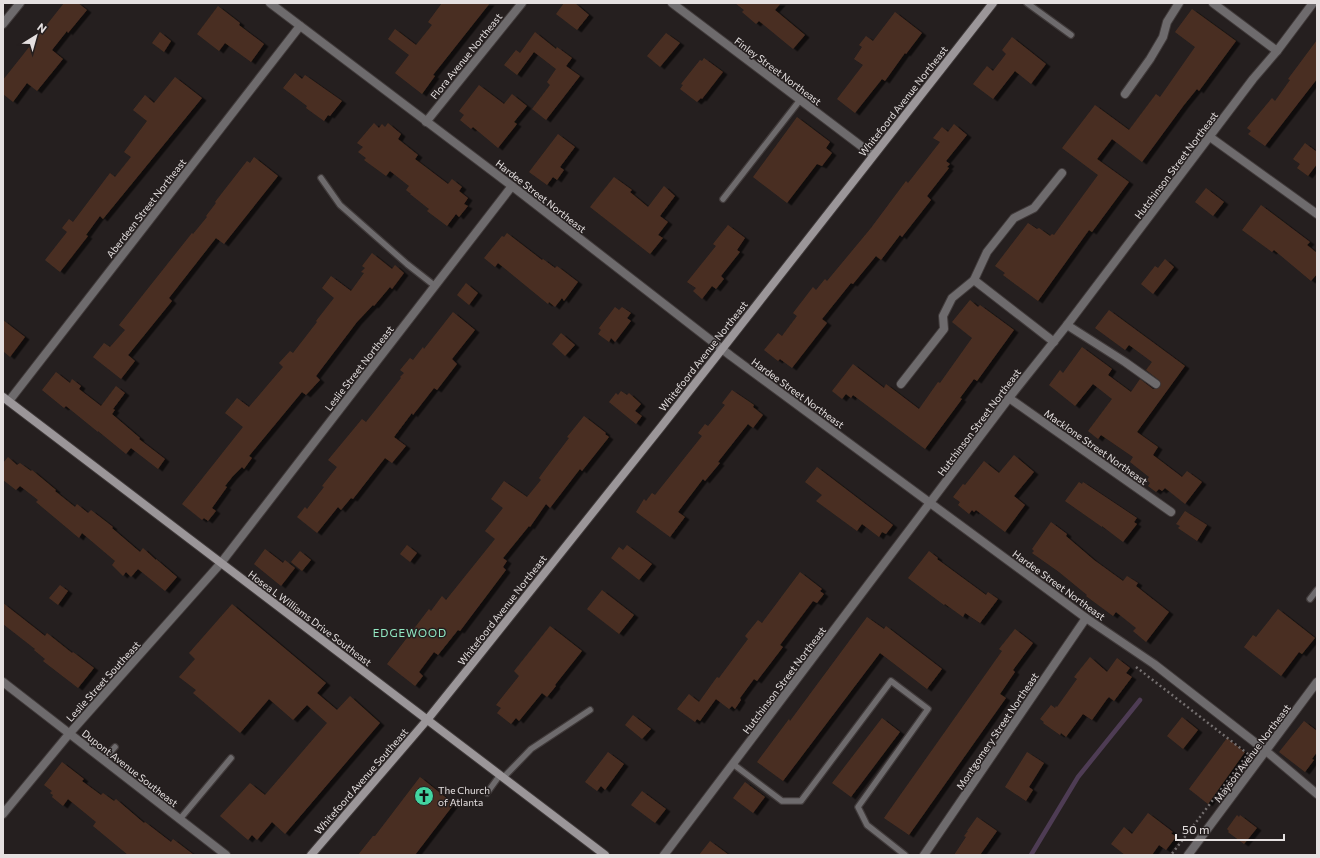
<svg xmlns="http://www.w3.org/2000/svg" width="1320" height="858" font-family="Commissioner,sans-serif">
<defs>
<filter id="shadow"><feDropShadow dx="4.5" dy="2.5" stdDeviation="0" flood-color="#0009"/></filter>
</defs>
<rect width="100%" height="100%" fill="#251f1f"/>
<g fill="none" stroke-linecap="round" stroke-linejoin="round">
<polyline stroke="#4e3c54" stroke-width="4.5" points="1031,855 1078,777 1140,700"/>
</g>
<g fill="#4a2f22" filter="url(#shadow)">
<polygon points="64,3 78,3 87,10 68,33 67,31 52,50 63,59 37,91 27,83 13,102 3,94 3,80"/>
<polygon points="442,3 490,3 433,75 435,76 422,94 395,73 409,55 388,39 395,29 416,45 432,25 428,22"/>
<polygon points="564,3 575,3 589,15 577,30 556,14"/>
<polygon points="735,3 781,3 775,10 805,35 793,49 759,21 756,24 742,12 744,10"/>
<polygon points="218,6 240,23 239,25 264,44 251,62 225,43 219,51 197,34"/>
<polygon points="1192,9 1236,41 1199,91 1197,89 1184,105 1142,162 1112,139 1097,159 1129,182 1092,232 1089,230 1038,301 1003,275 1005,273 995,266 1028,223 1037,229 1039,228 1050,236 1052,234 1054,235 1098,175 1062,148 1095,105 1129,130 1156,94 1160,97 1195,47 1175,32"/>
<polygon points="895,12 922,33 906,54 905,53 885,81 882,79 855,113 837,99 863,65 854,59 862,47 859,45 866,36 873,41"/>
<polygon points="160,32 171,41 164,52 152,43"/>
<polygon points="535,32 556,49 557,47 572,58 566,66 580,76 546,120 532,109 550,85 547,82 556,69 534,52 517,75 504,65 516,50 520,53"/>
<polygon points="666,33 680,43 660,67 647,56"/>
<polygon points="1012,37 1046,64 1031,84 1015,71 993,99 973,84 987,66 993,71 1006,54 1002,50"/>
<polygon points="1317,40 1317,79 1265,146 1248,134 1251,131 1247,128 1272,98 1275,101 1290,80 1288,79"/>
<polygon points="704,58 723,72 702,99 701,98 697,102 680,89 683,85 681,84 700,60 702,61"/>
<polygon points="295,73 302,79 305,75 342,101 330,116 328,115 324,121 306,108 307,106 283,88"/>
<polygon points="175,77 202,98 103,219 100,216 86,235 88,236 60,272 45,260 67,232 62,228 69,219 73,222 110,173 115,177 131,157 124,152 147,121 133,110 145,95 154,103"/>
<polygon points="479,85 504,104 512,94 527,106 514,122 517,124 498,148 473,127 471,129 460,120 464,115 459,111"/>
<polygon points="797,117 830,142 826,148 832,153 822,166 817,164 787,203 753,177"/>
<polygon points="374,123 379,128 382,124 385,127 388,123 401,134 398,139 418,155 415,159 448,184 452,179 462,187 459,191 468,198 464,204 468,206 459,217 456,214 447,226 427,211 429,209 410,194 411,194 406,190 409,186 390,171 386,176 364,160 366,158 358,152 363,147 357,143"/>
<polygon points="954,124 967,135 946,161 950,164 947,167 949,168 927,196 931,200 902,237 900,235 881,260 876,256 853,284 851,283 822,319 827,323 792,368 780,359 778,361 764,350 778,333 782,336 797,316 793,313 813,287 816,290 825,279 827,281 871,228 906,181 908,183 940,142 933,138 942,127 948,132"/>
<polygon points="558,134 575,147 560,167 564,170 557,180 553,177 547,185 529,172"/>
<polygon points="1305,143 1317,152 1317,164 1308,176 1297,168 1300,164 1293,159"/>
<polygon points="254,157 278,176 224,244 216,238 169,298 172,301 129,354 128,355 135,361 121,379 93,357 104,343 110,347 125,330 119,325 192,233 193,234 207,217 206,216 216,203 215,202 247,161 250,163"/>
<polygon points="614,177 632,190 630,192 648,207 664,186 675,196 660,216 668,222 658,235 663,238 650,254 590,207"/>
<polygon points="1206,188 1224,202 1213,216 1195,202"/>
<polygon points="1261,205 1310,242 1307,245 1317,253 1317,274 1311,281 1274,250 1272,252 1242,230"/>
<polygon points="728,225 745,238 737,250 740,252 721,276 724,279 716,289 712,286 702,299 693,291 696,288 687,282 716,246 713,244"/>
<polygon points="507,233 542,260 543,259 555,268 557,266 578,282 564,301 562,298 555,307 549,302 548,304 498,263 495,267 484,258 502,236 504,237"/>
<polygon points="372,253 392,269 395,265 404,273 392,289 390,287 374,306 373,305 357,322 316,376 320,380 306,395 302,392 249,456 252,458 244,469 242,467 233,476 225,486 227,487 212,508 216,511 208,521 204,518 202,520 182,504 243,427 225,413 237,398 249,407 283,367 279,363 290,351 293,353 317,322 316,321 334,298 322,288 331,276 351,291 364,273 361,272 365,268 362,266"/>
<polygon points="1165,259 1174,267 1153,294 1141,284 1155,266 1158,268"/>
<polygon points="466,283 478,293 469,305 457,295"/>
<polygon points="970,300 978,307 980,305 1014,330 977,381 974,379 960,398 962,399 925,449 853,395 851,398 846,394 842,399 832,391 853,364 884,388 886,384 919,409 938,382 940,383 972,338 952,322"/>
<polygon points="615,307 619,310 622,307 631,313 627,318 631,321 615,342 611,338 609,342 598,334 601,330 599,328"/>
<polygon points="1109,310 1185,366 1137,432 1158,447 1153,455 1182,477 1187,471 1202,482 1185,504 1165,488 1162,491 1159,489 1156,492 1148,486 1150,483 1147,480 1149,477 1130,462 1133,457 1101,435 1098,439 1088,431 1112,399 1093,384 1075,406 1049,385 1060,370 1063,373 1082,347 1112,369 1108,375 1131,392 1140,379 1153,389 1156,389 1160,387 1161,384 1159,380 1146,370 1152,362 1129,345 1125,350 1095,328"/>
<polygon points="453,312 475,330 452,359 457,364 437,390 434,388 413,415 412,413 394,437 406,446 392,463 385,458 353,499 351,498 341,510 338,507 317,533 297,517 305,507 307,509 324,487 322,486 337,467 328,460 362,419 366,422 401,378 400,377 404,373 400,370 410,358 413,360 423,347 424,349"/>
<polygon points="3,320 25,337 10,357 3,351"/>
<polygon points="561,333 575,345 565,356 552,344"/>
<polygon points="56,372 70,383 72,379 81,386 79,389 101,406 116,386 125,393 113,409 115,410 112,414 140,438 139,439 165,459 158,469 131,448 126,454 98,431 98,432 66,406 64,408 42,390"/>
<polygon points="732,390 754,405 753,407 763,415 753,428 748,424 718,462 720,463 705,481 703,479 678,512 685,517 670,537 636,512 644,499 646,501 652,493 655,495 702,436 698,433 705,424 708,426 725,405 722,403"/>
<polygon points="621,391 627,395 629,393 641,404 635,411 642,416 636,424 609,402 616,393 618,395"/>
<polygon points="584,416 606,433 605,434 609,437 582,471 580,469 550,508 546,504 530,527 529,526 503,558 507,561 503,567 506,570 460,631 458,630 438,655 434,652 419,672 423,676 415,686 387,664 429,609 431,611 442,596 446,600 495,539 485,531 503,508 491,499 504,481 527,497 541,480 539,478 544,471 569,438 567,437"/>
<polygon points="1014,455 1034,472 1014,496 1025,505 1005,532 976,510 974,512 972,510 969,514 958,505 960,502 953,497 963,484 965,485 984,461 999,473"/>
<polygon points="8,457 17,465 20,463 31,471 32,470 56,490 55,491 75,507 77,504 88,513 91,510 113,527 112,528 140,552 143,548 156,560 156,559 177,577 165,591 138,569 131,577 126,572 123,576 112,565 115,561 82,533 79,538 36,502 38,500 20,486 16,490 3,480 3,463"/>
<polygon points="817,467 893,525 886,534 882,532 879,537 862,524 857,531 816,501 822,495 805,482"/>
<polygon points="1079,482 1082,484 1083,482 1137,518 1134,522 1137,524 1123,542 1102,526 1102,527 1065,501"/>
<polygon points="1185,511 1207,525 1197,541 1178,528 1180,526 1176,524"/>
<polygon points="1051,522 1067,534 1066,536 1094,560 1123,581 1127,576 1138,583 1136,586 1169,612 1146,642 1133,631 1136,628 1116,612 1113,616 1086,596 1087,595 1059,572 1032,553 1034,551 1032,549"/>
<polygon points="407,545 417,553 410,562 400,554"/>
<polygon points="627,545 652,564 639,580 611,558 619,547 623,550"/>
<polygon points="265,549 283,563 285,560 295,568 281,586 254,564"/>
<polygon points="300,551 311,560 302,571 291,562"/>
<polygon points="929,551 938,558 937,559 986,595 988,592 998,599 980,623 965,613 963,617 945,604 944,605 908,578"/>
<polygon points="800,572 822,589 820,591 824,594 817,603 813,601 780,645 783,647 757,681 754,679 740,698 741,700 735,709 732,706 729,709 716,699 700,721 697,719 695,722 677,709 689,694 699,702 717,677 719,678 748,639 745,636 758,620 762,623"/>
<polygon points="60,585 68,591 58,605 49,598"/>
<polygon points="602,590 634,615 619,634 587,609"/>
<polygon points="3,603 45,636 47,633 72,653 73,652 94,668 78,688 43,661 45,659 34,650 35,649 3,624"/>
<polygon points="232,604 326,683 317,693 337,710 350,696 380,723 285,834 272,822 257,840 252,835 248,840 220,816 250,783 265,795 327,723 307,705 293,720 269,699 240,733 193,693 196,690 179,677 195,659 189,653"/>
<polygon points="1278,609 1315,638 1302,654 1299,652 1281,676 1244,647 1253,635 1256,637"/>
<polygon points="867,617 884,629 886,626 942,669 927,689 880,653 783,781 757,762 789,719 790,721"/>
<polygon points="550,626 582,651 555,685 556,686 547,697 542,693 519,721 516,718 511,724 497,713 501,708 496,705 519,676 514,671"/>
<polygon points="1015,629 1033,643 1013,670 1015,672 1000,694 1006,698 909,835 884,818 1002,651 999,649"/>
<polygon points="1090,657 1107,672 1117,658 1130,668 1126,673 1132,677 1114,701 1109,697 1107,699 1092,720 1083,714 1066,737 1061,733 1060,735 1043,723 1044,722 1040,719 1051,705 1055,708 1056,706 1057,707 1077,679 1074,677"/>
<polygon points="633,715 651,729 642,739 625,725"/>
<polygon points="1182,717 1198,730 1183,749 1167,736"/>
<polygon points="882,718 900,732 851,797 832,783"/>
<polygon points="1304,721 1317,731 1317,752 1312,759 1314,760 1305,772 1279,752"/>
<polygon points="1227,738 1245,752 1208,804 1189,789"/>
<polygon points="608,752 624,764 605,790 601,786 597,791 585,782"/>
<polygon points="1027,752 1044,763 1029,787 1033,790 1026,801 1005,787"/>
<polygon points="62,762 84,779 82,781 101,795 103,793 114,801 116,799 144,823 145,822 171,842 173,839 194,855 128,855 93,826 96,822 68,799 63,806 52,797 53,795 50,793 52,791 44,785"/>
<polygon points="420,777 454,804 415,855 358,855 373,836 375,836"/>
<polygon points="745,782 765,797 753,813 733,798"/>
<polygon points="642,791 666,809 655,823 631,805"/>
<polygon points="1148,813 1173,832 1171,833 1176,837 1166,850 1159,845 1152,855 1125,855 1111,844 1124,827 1132,834"/>
<polygon points="1237,815 1239,817 1240,815 1257,828 1244,844 1228,832 1229,831 1227,829"/>
<polygon points="977,817 997,831 980,855 954,855 966,837 964,836 968,831 967,831"/>
<polygon points="710,841 729,855 699,855"/>
</g>
<g fill="none" stroke-linecap="round" stroke-linejoin="round">
<g stroke="#403a3a" stroke-width="8">
<g id="lane">
<polyline points="1027,3 1071,35"/>
<polyline points="321,178 340,205 407,264 435,286"/>
<polyline points="723,199 800,100"/>
<polyline points="1310,599 1317,590"/>
<polyline points="103,760 115,747"/>
<polyline points="733,764 782,801 801,801 891,681 928,709 858,807 867,825 905,855"/>
<polyline points="503,778 531,749 590,710"/>
<polyline points="487,793 500,775"/>
<polyline points="180,819 231,758"/>
</g>
</g>
<g stroke="#403a3a" stroke-width="10">
<g id="street">
<polyline points="270,3 512,186 731,356 1086,618 1154,664 1266,751 1317,794"/>
<polyline points="672,3 873,155"/>
<polyline points="1213,3 1277,51"/>
<polyline points="3,24 20,3"/>
<polyline points="1125,94 1150,59 1163,37 1167,22 1179,3"/>
<polyline points="426,122 522,3"/>
<polyline points="1210,137 1317,214"/>
<polyline points="974,280 1054,342"/>
<polyline points="1067,325 1125,362 1156,384"/>
<polyline points="901,384 944,329 943,316 952,298 974,280 987,252 1014,218 1034,208 1062,173"/>
<polyline points="1009,398 1171,512"/>
<polyline points="9,401 300,26"/>
<polyline points="3,682 226,855"/>
<polyline points="3,814 69,734 221,563 512,186"/>
<polyline points="664,855 1009,398 1067,325 1253,79 1277,51 1313,3"/>
<polyline points="924,855 1086,618"/>
<polyline points="1188,855 1317,682"/>
</g>
</g>
<g stroke="#403a3a" stroke-width="10">
<g id="secondary">
<polyline points="3,397 605,855"/>
<polyline points="311,855 427,720 472,664 661,427 993,3"/>
</g>
</g>
<polyline stroke="#746f6f" stroke-width="2.5" stroke-dasharray="2 3" stroke-linecap="butt" points="1136,667 1248,754 1171,855"/>
<use href="#lane" stroke="#6e6b6d" stroke-width="5.5"/>
<use href="#street" stroke="#6e6b6d" stroke-width="8"/>
<use href="#secondary" stroke="#9b9699" stroke-width="8"/>
</g>
<defs>
<g id="church-disc" transform="scale(1)"><circle r="9.5" fill="#43d4a0" stroke="#251f1f"/><path d="M-1.2-6h2.4v3.5h3.3v2.4h-3.3V6h-2.4V-.1h-3.3v-2.4h3.3Z" fill="#111"/></g>
</defs>
<g fill-rule="evenodd">
<use href="#church-disc" x="424" y="796"/>
</g>
<g text-anchor="middle" dominant-baseline="central" stroke-width="3" stroke-linejoin="round" paint-order="stroke">
<g font-size="10" fill="#e5e0e0" stroke="#251f1f">
<text transform="translate(466 56) rotate(-51)">Flora Avenue Northeast</text>
<text transform="translate(778 71) rotate(37)">Finley Street Northeast</text>
<text transform="translate(903 101) rotate(-52)">Whitefoord Avenue Northeast</text>
<text transform="translate(1176 165) rotate(-53)">Hutchinson Street Northeast</text>
<text transform="translate(541 196) rotate(38)">Hardee Street Northeast</text>
<text transform="translate(146 208) rotate(-52)">Aberdeen Street Northeast</text>
<text transform="translate(703 356) rotate(-52)">Whitefoord Avenue Northeast</text>
<text transform="translate(359 368) rotate(-52)">Leslie Street Northeast</text>
<text transform="translate(798 393) rotate(36)">Hardee Street Northeast</text>
<text transform="translate(979 422) rotate(-53)">Hutchinson Street Northeast</text>
<text transform="translate(1096 447) rotate(35)">Macklone Street Northeast</text>
<text transform="translate(1059 585) rotate(36)">Hardee Street Northeast</text>
<text transform="translate(502 610) rotate(-52)">Whitefoord Avenue Northeast</text>
<text transform="translate(310 618) rotate(37)">Hosea L Williams Drive Southeast</text>
<text transform="translate(784 680) rotate(-53)">Hutchinson Street Northeast</text>
<text transform="translate(103 681) rotate(-48)">Leslie Street Southeast</text>
<text transform="translate(997 731) rotate(-56)">Montgomery Street Northeast</text>
<text transform="translate(1252 753) rotate(-53)">Mayson Avenue Northeast</text>
<text transform="translate(130 768) rotate(38)">Dupont Avenue Southeast</text>
<text transform="translate(361 781) rotate(-49)">Whitefoord Avenue Southeast</text>
</g>
<g font-size="10" fill="#e5e0e0" stroke="#251f1f" text-anchor="start">
<text x="438" y="790">The Church<tspan x="438" dy="12">of Atlanta</tspan></text>
</g>
<g font-size="11" letter-spacing="1" fill="#93eac4" stroke="#251f1f">
<text x="410" y="632">EDGEWOOD</text>
</g>
</g>
<rect width="1320" height="858" fill="none" stroke="#e5e0e0" stroke-width="8"/>
<g transform="translate(36 36) rotate(37)" stroke="#251f1f" stroke-width="3" paint-order="stroke">
<path d="M0-3L7 15L0 10L-7 15Z" fill="#e5e0e0"/>
<text y="-6" font-size="11" font-weight="bold" text-anchor="middle" fill="#e5e0e0">N</text>
</g>
<path d="M1176 834v6h108v-6" fill="none" stroke="#e5e0e0" stroke-width="2"/>
<text x="1182" y="834" font-size="12" fill="#e5e0e0" stroke="#251f1f" stroke-width="3" paint-order="stroke">50 m</text>
</svg>
